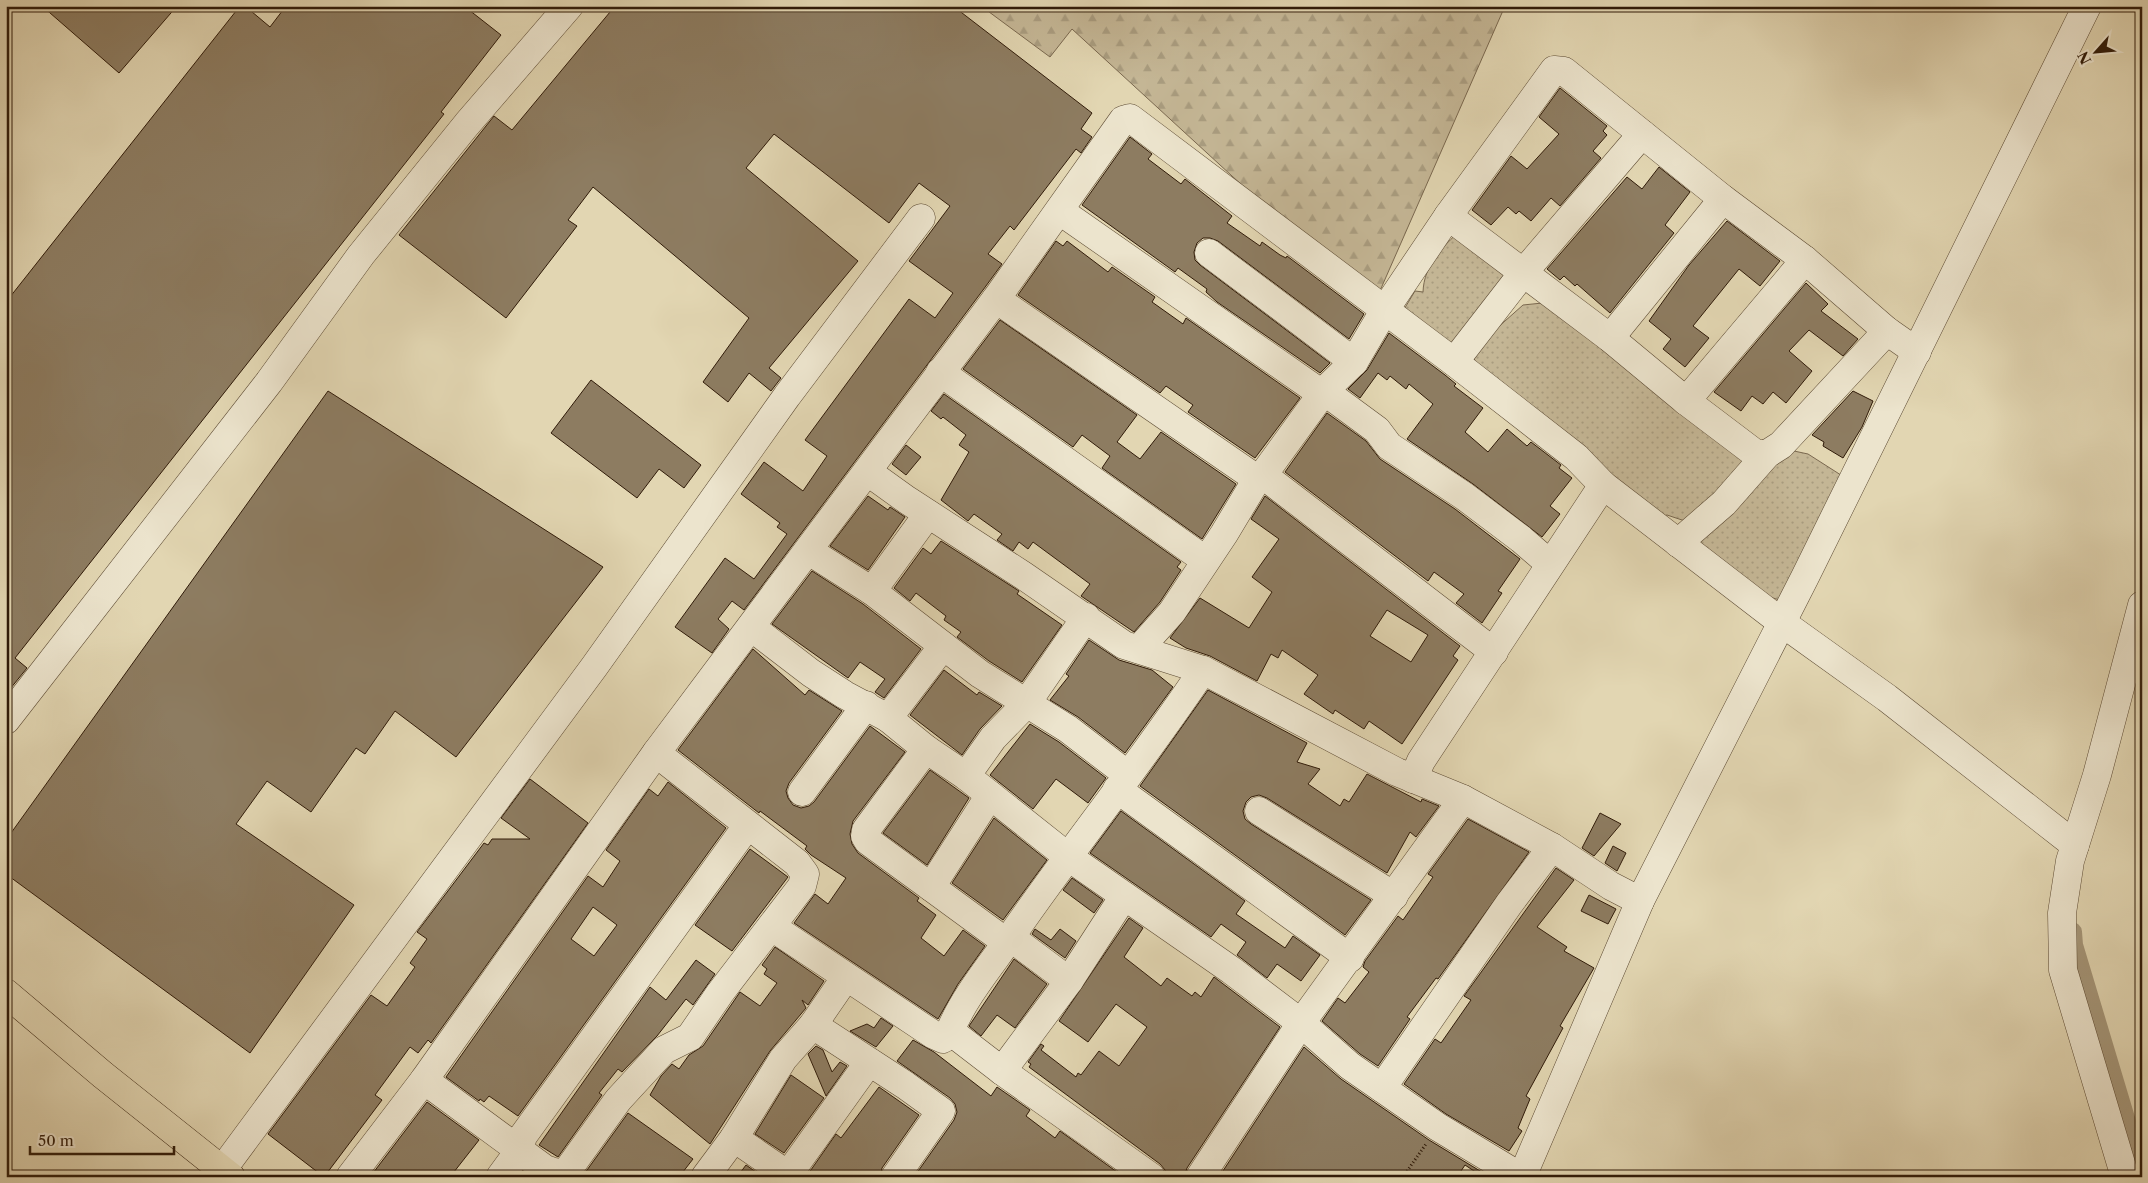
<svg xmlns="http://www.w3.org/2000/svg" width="2148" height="1183" font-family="'Libre Caslon Text',serif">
<defs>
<pattern id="grass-dots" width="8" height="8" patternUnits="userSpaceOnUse" patternTransform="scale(1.25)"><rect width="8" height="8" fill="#c4b695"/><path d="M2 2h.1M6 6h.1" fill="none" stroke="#a99c7f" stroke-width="1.8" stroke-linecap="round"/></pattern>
<pattern id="forest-firs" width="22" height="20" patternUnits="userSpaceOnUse" patternTransform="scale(1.25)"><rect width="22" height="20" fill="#c4b695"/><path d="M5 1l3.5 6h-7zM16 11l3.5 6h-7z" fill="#a99c7f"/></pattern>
</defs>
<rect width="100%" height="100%" fill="#e2d6b2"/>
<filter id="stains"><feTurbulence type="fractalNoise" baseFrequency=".004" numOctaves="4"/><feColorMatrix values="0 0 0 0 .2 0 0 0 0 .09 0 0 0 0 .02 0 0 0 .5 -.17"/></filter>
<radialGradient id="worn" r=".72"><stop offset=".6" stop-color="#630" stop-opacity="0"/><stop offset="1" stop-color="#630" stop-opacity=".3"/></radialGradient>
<g fill="url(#grass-dots)" stroke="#7a684f">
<path d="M1461 230 1510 275 1496 312 1438 353 1403 311 1415 291 1423 292C1424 265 1442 247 1461 230Z"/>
<polygon points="1552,302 1757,464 1691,523 1667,515 1652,519 1479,373 1474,358 1496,329 1523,305"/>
<polygon points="1794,451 1808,454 1844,477 1783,601 1763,595 1691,537 1747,485"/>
</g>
<polygon fill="url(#forest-firs)" stroke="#7a684f" points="981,6 1505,6 1379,293 1244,187 1072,29 1050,57"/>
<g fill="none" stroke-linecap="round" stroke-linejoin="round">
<polyline stroke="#a59679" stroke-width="20" points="2072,932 2073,945 2142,1175"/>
</g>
<g fill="#8d7c61" stroke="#301b09" fill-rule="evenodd">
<polygon points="42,6 177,6 119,73"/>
<polygon points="240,6 245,6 270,27 286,6 464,6 501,35 441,112 444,114 15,658 27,668 6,694 6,302"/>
<polygon points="615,6 953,6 1092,113 1081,129 1092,137 1081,153 1076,149 1014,230 1010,226 988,254 1002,264 983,290 744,610 732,601 718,619 729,629 712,653 675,627 725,558 754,579 787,534 777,527 780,523 741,494 764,462 803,491 827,456 805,440 909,299 935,318 953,293 909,261 950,206 919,183 889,223 774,134 746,168 858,261 769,368 781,378 771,391 749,373 728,402 703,382 749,318 593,187 568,220 577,226 506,318 399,235 494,116 512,130"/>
<polygon points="1560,88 1607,126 1603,131 1607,135 1593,151 1601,158 1560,206 1551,198 1531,221 1519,211 1516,214 1508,207 1491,225 1472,210 1511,156 1527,169 1559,134 1539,117"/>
<polygon points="1130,137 1152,154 1148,159 1181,184 1185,179 1232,216 1227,223 1260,246 1262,242 1280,255 1286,258 1287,256 1364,314 1349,339 1218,241 1210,238 1203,238 1197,243 1194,252 1195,260 1200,265 1330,363 1320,373 1217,302 1206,292 1207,289 1178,268 1175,272 1082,205"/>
<polygon points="1659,167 1690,192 1665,225 1674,233 1610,313 1577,284 1575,286 1564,276 1560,280 1547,269 1627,177 1642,189"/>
<polygon points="1727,221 1780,261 1760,286 1739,269 1693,326 1709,338 1685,367 1663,349 1671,339 1649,321 1689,265"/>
<polygon points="1056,241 1063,246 1067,241 1108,272 1112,267 1155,297 1152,302 1183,324 1186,318 1300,398 1255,458 1188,412 1193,405 1166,386 1160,393 1018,295"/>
<polygon points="1806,283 1828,304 1821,311 1858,339 1843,356 1809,330 1789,351 1812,371 1786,403 1773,392 1763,404 1752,396 1741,411 1714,392"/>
<polygon points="1000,320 1137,415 1117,442 1140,459 1161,432 1236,484 1202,539 1102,468 1110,456 1082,435 1073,447 963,369"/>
<polygon points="1389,333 1445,375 1456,384 1454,386 1483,408 1465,432 1488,452 1507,429 1527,446 1531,442 1561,465 1559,468 1572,478 1550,506 1560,514 1542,537 1473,484 1407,439 1433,404 1409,384 1406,389 1390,376 1387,380 1378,373 1360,398 1348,389 1367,370"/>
<polygon points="591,380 701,465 684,488 659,469 637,498 551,433"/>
<polygon points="328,391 603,567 456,757 395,711 365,754 356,748 311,812 267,781 236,824 354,905 250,1053 6,874 6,840"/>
<polygon points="1853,391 1873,401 1862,427 1843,458 1823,446 1824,442 1812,435"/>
<polygon points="944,394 1181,562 1177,567 1181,570 1160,602 1134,632 1081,596 1090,584 1033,542 1028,549 1019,542 1013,551 997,540 1002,534 974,514 968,521 941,500 969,452 959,445 966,435 943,417 941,419 931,411"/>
<polygon points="1327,413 1366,441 1380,459 1455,509 1520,559 1498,591 1502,593 1482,623 1456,603 1464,594 1434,572 1428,581 1285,472"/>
<polygon points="906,445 921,457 906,475 892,464"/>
<polygon points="868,496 888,510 890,507 905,517 868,570 830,546"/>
<path d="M1265 496 1460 646 1453 656 1458 660 1402 744 1369 721 1364 729 1335 710 1333 714 1304 694 1318 675 1282 650 1278 658 1271 654 1257 681 1210 656 1186 648 1170 638 1200 598 1249 628 1272 592 1252 577 1279 539 1251 519ZM1387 610 1428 635 1411 662 1370 636Z"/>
<polygon points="941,541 1019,591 1017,594 1062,625 1022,682 989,661 957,637 961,632 944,620 946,616 916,593 910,601 894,588 923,548 931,554"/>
<polygon points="812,571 863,604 921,649 884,698 875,692 885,679 860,662 848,678 772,624"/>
<polygon points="1089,640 1119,660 1152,670 1173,687 1125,753 1078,717 1050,700 1069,676 1066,674"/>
<polygon points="753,649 805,695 809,690 842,711 789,783 786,791 788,798 793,805 801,808 809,806 814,802 870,726 905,752 853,821 850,834 852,844 858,853 919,898 917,901 936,915 921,938 944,956 963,930 985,946 958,984 938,1019 794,923 815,894 828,904 846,878 811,855 805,849 807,846 760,811 759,813 678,750"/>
<polygon points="944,670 977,695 979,692 1002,706 980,729 962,755 910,715"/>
<polygon points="1208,690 1307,743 1297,762 1320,769 1308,784 1340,806 1344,799 1349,802 1367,774 1421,802 1422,799 1439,806 1416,837 1410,832 1387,873 1267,798 1259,795 1251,797 1246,802 1243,811 1245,819 1251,824 1371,900 1345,935 1140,786"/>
<polygon points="1030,724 1059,742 1106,778 1088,803 1056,779 1033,809 990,775"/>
<polygon points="930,770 969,798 927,865 883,833"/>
<polygon points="530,779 588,823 431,1043 428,1040 418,1053 410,1047 375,1095 382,1100 324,1177 268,1134 371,995 387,1006 415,967 410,963 427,939 417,932 484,843 488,845 492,839 530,839 501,818"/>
<path d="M668 782 726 828 518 1116 489 1096 484 1102 480 1099 479 1101 446 1077 588 876 603 887 620 861 606 850 649 789 658 796ZM593 907 617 925 594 956 571 939Z"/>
<polygon points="1121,811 1245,901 1236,914 1285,948 1293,936 1320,955 1301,981 1277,964 1267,978 1237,955 1246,942 1221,924 1211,937 1090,853"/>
<polygon points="1600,813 1621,824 1594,856 1582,848"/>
<polygon points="994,818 1047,860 1003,920 952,883"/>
<polygon points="1468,819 1529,852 1438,979 1436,978 1407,1017 1410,1019 1378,1066 1360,1054 1322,1021 1338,998 1345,1003 1369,972 1363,967 1365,961 1398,916 1403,920 1433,877 1428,874"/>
<polygon points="1613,846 1626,853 1617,871 1605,863"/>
<polygon points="750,849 788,877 732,951 695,925"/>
<polygon points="1556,868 1574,880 1537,927 1567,947 1564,951 1594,968 1560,1026 1563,1028 1526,1096 1530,1099 1518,1128 1522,1131 1509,1151 1446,1114 1404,1084 1435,1039 1441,1043 1471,1000 1464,996"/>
<polygon points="1072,878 1103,900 1094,913 1063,890"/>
<polygon points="1589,895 1616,909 1608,924 1581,911"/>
<polygon points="1129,918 1143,928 1124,957 1161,986 1167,978 1192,996 1195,992 1201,997 1214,977 1280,1027 1187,1168 1184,1177 1166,1177 1165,1170 1160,1164 1029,1067 1031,1064 1028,1062 1041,1044 1044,1046 1041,1050 1076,1077 1078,1073 1081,1075 1099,1051 1119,1066 1147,1027 1116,1004 1088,1042 1059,1021"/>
<polygon points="1035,929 1051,940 1060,929 1076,941 1065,958 1032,934"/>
<polygon points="775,947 824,981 808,1005 802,1000 806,1008 770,1051 710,1144 650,1095 661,1076 672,1064 679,1069 689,1055 703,1046 740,992 760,1006 777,983 764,974 767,969 762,965"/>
<polygon points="1014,959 1047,984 1015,1028 997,1015 981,1036 969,1026"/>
<polygon points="696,960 715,974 693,1005 686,999 657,1036 622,1072 618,1069 599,1093 602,1095 558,1157 539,1145 650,987 666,1000"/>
<polygon points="881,1018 893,1026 876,1047 850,1031 867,1024 874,1028"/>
<polygon points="913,1040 934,1052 991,1096 997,1087 1030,1110 1026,1116 1055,1138 1060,1131 1124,1177 914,1177 954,1120 957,1112 955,1104 950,1098 897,1061"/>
<polygon points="816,1046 823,1050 832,1072 840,1062 847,1066 826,1096 808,1054"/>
<polygon points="1304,1047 1341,1079 1429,1140 1490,1177 1483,1177 1465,1165 1457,1177 1219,1177"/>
<polygon points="791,1075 824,1098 784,1153 755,1134"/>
<polygon points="879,1087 919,1115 882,1168 880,1177 806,1177 836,1134 841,1138"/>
<polygon points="427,1102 479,1140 450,1177 370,1177"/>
<polygon points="628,1113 693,1159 679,1177 582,1177"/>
<polygon points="746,1165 763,1177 737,1177"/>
</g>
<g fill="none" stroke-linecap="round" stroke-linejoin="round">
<g stroke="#5c4a33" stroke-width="29">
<g id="minor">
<polyline points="1060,211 1322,394"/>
<polyline points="1448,216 1610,338 1686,401 1756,454 1767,454"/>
<polyline points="1209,253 1354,362"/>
<polyline points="996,299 1257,479"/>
<polyline points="1610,338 1723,199"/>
<polyline points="1454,362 1523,273 1642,134"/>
<polyline points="940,372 1205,560"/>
<polyline points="1324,391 1377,430 1389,446 1464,496 1521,539 1550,564"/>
<polyline points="1686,401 1805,260"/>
<polyline points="868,472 907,500 1024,576 1124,645 1203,670 1397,772 1463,799 1552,847 1611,886 1640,901"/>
<polyline points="1263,475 1494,652"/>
<polyline points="1678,543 1724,503 1767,454 1781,445 1887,331"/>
<polyline points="809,551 872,591 980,674 1068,729 1128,775"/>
<polyline points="872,591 928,514"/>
<polyline points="751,627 811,673 845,695 888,718 926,749 966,776 1067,856 1231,970 1301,1023 1350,1066 1438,1127 1521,1177"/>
<polyline points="1139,649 1172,612 1224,534 1257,479 1263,475 1324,391 1354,362 1384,311 1448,216 1554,70 1564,71 1723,199 1805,260 1887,331 1917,352"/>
<polyline points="888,718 943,646"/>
<polyline points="6,720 269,382 361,255 467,124 569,6"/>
<polyline points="926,749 866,830 865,836 868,841 1006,942"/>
<polyline points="966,776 993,738 1026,704 1086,617"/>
<polyline points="1413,779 1421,761 1603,485"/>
<polyline points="1117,789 1350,958"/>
<polyline points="802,792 866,705"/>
<polyline points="1259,811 1394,896"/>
<polyline points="931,887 990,795"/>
<polyline points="772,927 934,1035 943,1039 950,1031"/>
<polyline points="1010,937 1069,981"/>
<polyline points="813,1025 905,1085 941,1111 895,1177"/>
<polyline points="1002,1071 1069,981 1124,896"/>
<polyline points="424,1080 545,1169 556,1173 567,1171 618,1100 664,1050 690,1037 720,993 802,886 805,874 797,863 656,753"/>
<polyline points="1382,1088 1509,904 1552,847"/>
<polyline points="734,1138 791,1177"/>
<polyline points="222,1170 594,667 787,396 921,218"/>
<polyline points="788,1175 869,1062"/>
<polyline points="350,1177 424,1080 656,753 996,299 1123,120 1130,118 1454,362 1576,457 1603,485 1781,622 1887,698 2075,845"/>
<polyline points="500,1177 519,1151 523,1136 747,826"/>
<polyline points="705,1177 734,1138 783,1059 813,1025 846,977"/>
<path d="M1151 1177 1002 1071 950 1031C965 995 992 964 1014 932 1075 844 1143 760 1203 670"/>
<polyline points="1200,1177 1301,1023 1463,799"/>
<polyline points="1522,1177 1640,901 1805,577 2087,6"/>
<polyline points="2125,1177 2063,970 2062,913 2070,861 2097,775 2142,605"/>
</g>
</g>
<g stroke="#301b09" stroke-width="29">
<polyline id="major" points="6,993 103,1075 231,1177"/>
</g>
<polyline stroke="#301b09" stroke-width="3" stroke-dasharray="1 2.5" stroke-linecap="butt" points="1403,1177 1426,1144"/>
<use href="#minor" stroke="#ece4cd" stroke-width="28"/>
<use href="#major" stroke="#e2d6b2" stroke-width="28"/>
</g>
<rect width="2148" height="1183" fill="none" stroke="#e2d6b2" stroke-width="25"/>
<rect x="8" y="8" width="2133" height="1168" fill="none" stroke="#301b09" stroke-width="2.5"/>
<rect x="12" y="12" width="2123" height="1158" fill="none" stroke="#301b09"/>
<g transform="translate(2096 52) rotate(243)" stroke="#ece4cd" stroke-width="4" paint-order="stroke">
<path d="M0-4L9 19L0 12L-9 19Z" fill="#301b09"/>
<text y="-8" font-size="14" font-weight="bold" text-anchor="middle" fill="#301b09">N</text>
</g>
<path d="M30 1146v8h144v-8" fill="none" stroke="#301b09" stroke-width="2.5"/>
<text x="38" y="1146" font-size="15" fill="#301b09" stroke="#ece4cd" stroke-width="4" paint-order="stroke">50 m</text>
<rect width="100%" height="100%" filter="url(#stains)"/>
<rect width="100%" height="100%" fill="url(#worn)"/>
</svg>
